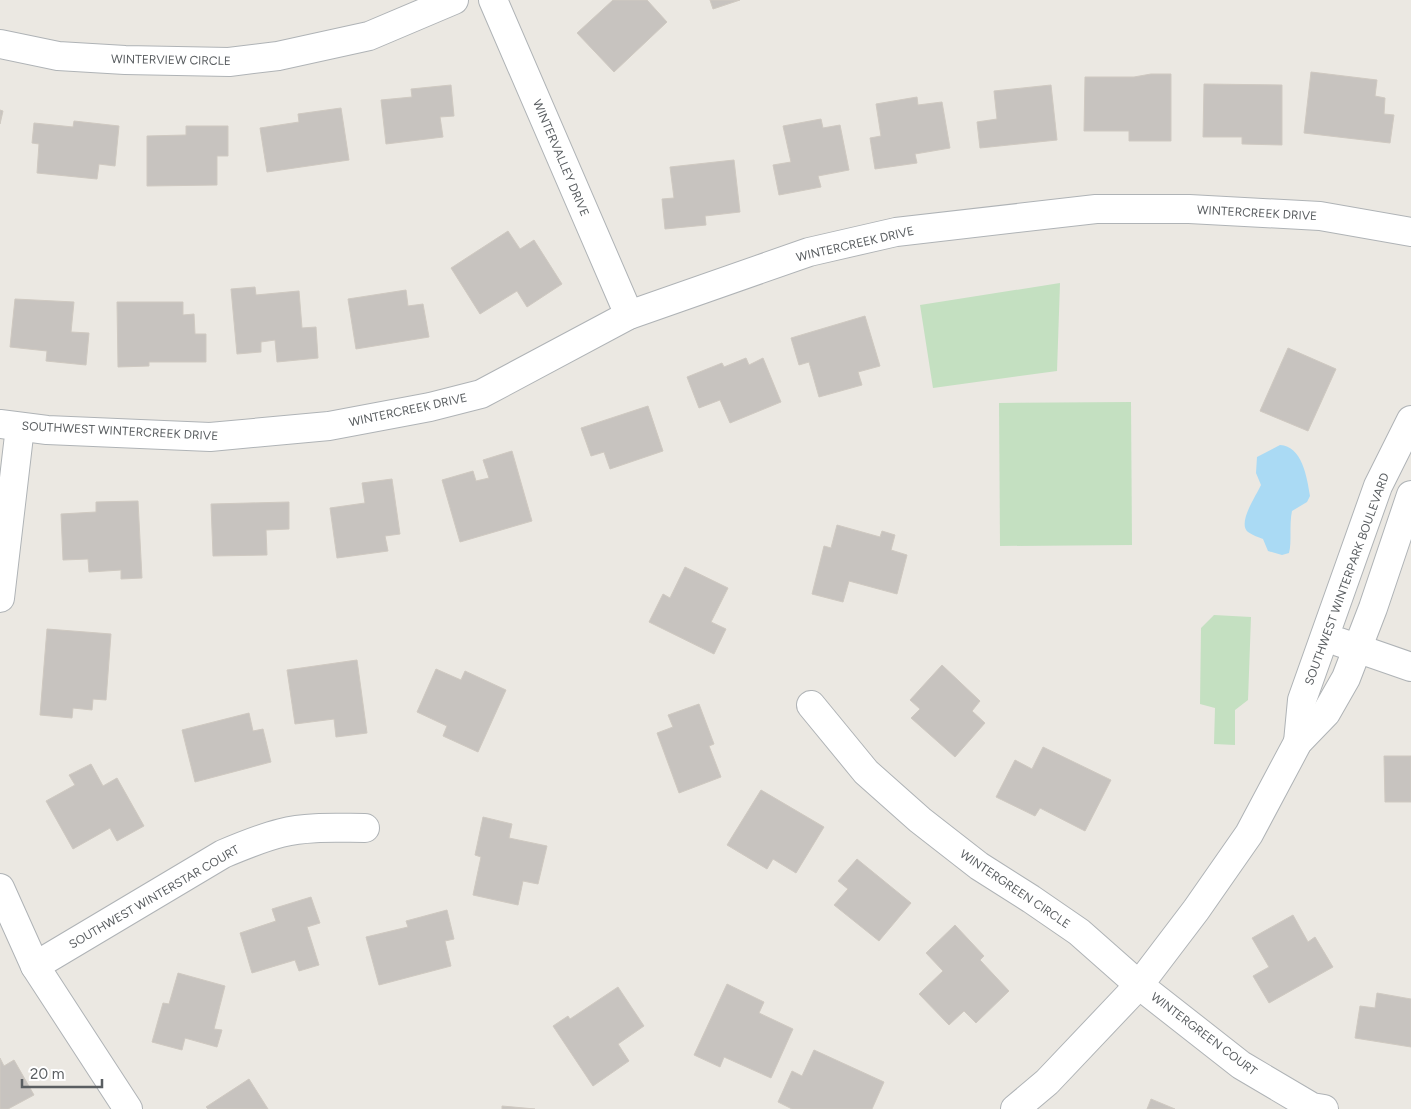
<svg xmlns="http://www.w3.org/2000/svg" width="1411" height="1109" font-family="Figtree,sans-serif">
<rect width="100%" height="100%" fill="#ebe8e2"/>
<g fill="#c4e0c1">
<polygon points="1060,283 1057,371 933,388 920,305"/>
<polygon points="1131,402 1132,545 1000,546 999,403"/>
<polygon points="1214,615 1251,617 1248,700 1235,710 1235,745 1214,744 1215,708 1200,704 1201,628"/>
</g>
<path fill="#aadaf4" d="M1280 445C1302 446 1307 477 1310 496L1307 502 1292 511C1289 525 1292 542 1289 553L1282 555 1268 551 1263 539C1258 537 1252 535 1248 532 1237 523 1256 496 1261 485L1256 473 1257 457Z"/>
<g fill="#c7c3bf" stroke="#cfc9c1">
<polygon points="613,0 647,0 667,22 614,72 577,33"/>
<polygon points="710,0 740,0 713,9"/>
<polygon points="1311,72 1377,80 1375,96 1385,98 1384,114 1394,115 1390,143 1304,133"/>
<polygon points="1151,74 1171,74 1171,141 1129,141 1129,131 1084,131 1085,77 1134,77"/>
<polygon points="1204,84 1282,85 1282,145 1242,144 1242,137 1203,137"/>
<polygon points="451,85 454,116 440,117 443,137 386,144 381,100 412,97 411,89"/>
<polygon points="1051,85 1057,140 980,148 977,122 997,119 994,91"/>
<polygon points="917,97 918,105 942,102 950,148 915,154 917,163 875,169 870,138 881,136 876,104"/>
<polygon points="341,108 349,160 267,172 260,128 299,122 298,114"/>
<polygon points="0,110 3,111 0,124"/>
<polygon points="821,119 823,128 840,125 849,170 818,176 821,187 779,195 773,165 791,162 783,126"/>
<polygon points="74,121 119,126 115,166 99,164 97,179 37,173 39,144 32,143 34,123 73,127"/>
<polygon points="186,126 228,126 228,156 217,156 217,185 147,186 147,136 186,135"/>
<polygon points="734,160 740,212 705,216 706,225 665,229 662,199 674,198 670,167"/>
<polygon points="508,231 520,249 534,240 562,284 527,307 517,291 480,314 451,268"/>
<polygon points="255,287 256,295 299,291 302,328 316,327 318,358 277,362 275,340 261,342 261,352 237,354 231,289"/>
<polygon points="406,290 408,306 423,304 429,337 356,349 348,299"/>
<polygon points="15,299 74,302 71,332 89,333 86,365 46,361 47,351 10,347"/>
<polygon points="117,302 183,302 183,315 194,314 195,334 206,334 206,362 149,362 149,366 118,367"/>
<polygon points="865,316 880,366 858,372 862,385 819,397 809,362 799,365 791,338"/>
<polygon points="1288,348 1336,369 1308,431 1260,411"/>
<polygon points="746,358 749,365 763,358 781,402 730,423 720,400 699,408 687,377 722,363 724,367"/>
<polygon points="648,406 663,451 610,469 604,452 591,456 581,428"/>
<polygon points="512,451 532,521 460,542 442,480 473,471 476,481 489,478 483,460"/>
<polygon points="392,479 400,534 385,536 388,551 337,558 330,508 365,503 362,483"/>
<polygon points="138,501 142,578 121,579 121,570 89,572 88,559 63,560 61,514 96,512 96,502"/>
<polygon points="289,502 289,529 266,530 267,555 213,556 211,504"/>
<polygon points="837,525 880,537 882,531 895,535 891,550 907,555 897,594 849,581 843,602 812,594 824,546 831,548"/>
<polygon points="685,567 728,588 711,622 726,629 714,654 649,622 663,594 670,598"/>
<polygon points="47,629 111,634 106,700 93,699 92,710 73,708 72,718 40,715"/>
<polygon points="357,660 367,733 336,737 334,719 295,724 287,670"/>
<polygon points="942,665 980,701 972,711 985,723 955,757 911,718 920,709 910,700"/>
<polygon points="436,669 461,680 465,671 506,690 478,752 443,736 447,726 417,712"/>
<polygon points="699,704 714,744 709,746 721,777 679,793 657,733 673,727 668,715"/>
<polygon points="249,713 253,731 263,729 271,762 195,782 182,730"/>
<polygon points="1043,747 1111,780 1085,831 1040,808 1035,816 996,797 1015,760 1032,769"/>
<polygon points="1384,756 1411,756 1411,802 1385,802"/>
<polygon points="91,764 103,786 117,778 144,826 117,841 110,828 73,849 46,801 75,785 69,775"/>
<polygon points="761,790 824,827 796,873 773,859 767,869 727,845"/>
<polygon points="483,817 512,824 509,838 547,846 538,884 523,881 518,905 473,895 481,857 475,855"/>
<polygon points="857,859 911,903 879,941 834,905 848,889 838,881"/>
<polygon points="311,897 320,923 307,927 319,965 299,971 295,960 252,973 240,933 276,921 272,909"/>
<polygon points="447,910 454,939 445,941 451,966 379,985 366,937 408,927 406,921"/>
<polygon points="1293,915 1308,942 1315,937 1333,967 1269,1003 1253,976 1269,967 1252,938"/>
<polygon points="955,925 984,956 980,960 1009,991 976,1023 964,1011 949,1025 919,994 943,971 926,953"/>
<polygon points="178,973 225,986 214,1029 222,1030 217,1047 185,1038 182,1050 152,1042 163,1003 169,1004"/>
<polygon points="727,984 764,1002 759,1013 793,1029 771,1078 724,1057 720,1067 694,1055"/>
<polygon points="618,987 644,1026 618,1044 629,1061 593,1086 553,1026 568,1016 570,1019"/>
<polygon points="1377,993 1411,999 1411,1047 1355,1038 1360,1006 1375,1008"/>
<polygon points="814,1050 884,1082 872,1109 792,1109 778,1102 792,1071 802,1076"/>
<polygon points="0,1058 4,1066 14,1060 34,1095 8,1109 0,1109"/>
<polygon points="249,1079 268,1109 208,1109 206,1107"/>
<polygon points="1151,1099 1175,1109 1147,1109"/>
<polygon points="502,1106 535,1109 502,1109"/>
</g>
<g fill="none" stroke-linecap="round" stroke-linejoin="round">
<g stroke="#afb3b6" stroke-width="30">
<g id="minor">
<polyline points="493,0 629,315"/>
<polyline points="0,44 58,56 125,60 229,62 278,56 369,36 454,0"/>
<polyline points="0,424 47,430 210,437 329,426 430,407 481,394 629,315 809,252 896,232 1096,209 1189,209 1320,216 1411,232"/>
<polyline points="0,598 20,427"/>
<polyline points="1339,642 1411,667"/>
<polyline points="811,705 866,772 920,820 979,866 1031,899 1079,932 1139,985 1241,1065 1312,1107 1324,1109"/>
<polyline points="1298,742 1302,700 1378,486 1411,420"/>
<polyline points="0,888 35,966 128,1109"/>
<path d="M35 966 223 854C242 846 261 838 281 833 308 826 338 828 365 828"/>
<polyline points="1015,1109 1047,1082 1139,985 1196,910 1249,834 1298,742 1326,713 1346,678 1373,608 1411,495"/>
</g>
</g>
<use href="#minor" stroke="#fff" stroke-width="28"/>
</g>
<g text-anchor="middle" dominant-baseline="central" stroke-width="4.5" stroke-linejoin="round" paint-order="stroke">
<g font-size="12" fill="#5a5e61" stroke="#fff">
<text transform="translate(171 60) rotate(1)">WINTERVIEW CIRCLE</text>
<text transform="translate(561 158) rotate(67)">WINTERVALLEY DRIVE</text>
<text transform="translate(1257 213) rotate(3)">WINTERCREEK DRIVE</text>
<text transform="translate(855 244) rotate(-13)">WINTERCREEK DRIVE</text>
<text transform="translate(408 410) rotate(-12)">WINTERCREEK DRIVE</text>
<text transform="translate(120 431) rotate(3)">SOUTHWEST WINTERCREEK DRIVE</text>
<text transform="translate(1347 579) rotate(-70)">SOUTHWEST WINTERPARK BOULEVARD</text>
<text transform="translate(1015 889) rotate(34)">WINTERGREEN CIRCLE</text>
<text transform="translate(154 897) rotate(-30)">SOUTHWEST WINTERSTAR COURT</text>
<text transform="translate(1204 1034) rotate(37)">WINTERGREEN COURT</text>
</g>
</g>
<path d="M22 1079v8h80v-8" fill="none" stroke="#5a5e61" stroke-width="2.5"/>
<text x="30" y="1079" font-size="15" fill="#5a5e61" stroke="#ffffff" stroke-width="4" paint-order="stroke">20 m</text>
</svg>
